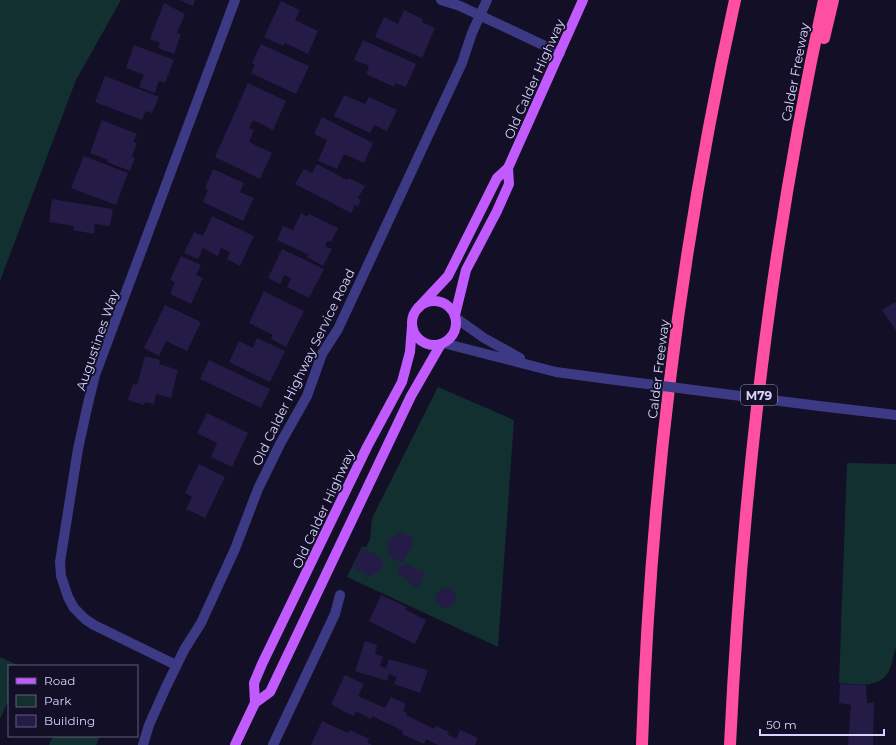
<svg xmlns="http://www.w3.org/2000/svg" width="896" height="745" font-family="Montserrat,sans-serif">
<rect width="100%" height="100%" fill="#130f26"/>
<g fill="#12302f">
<polygon points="0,0 121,0 76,80 0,281"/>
<polygon points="438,387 514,420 498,647 347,577 362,546 366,547 370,539 372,518"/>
<path d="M847 463 896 464V647C893 655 892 668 887 674 877 689 854 684 839 683Z"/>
<polygon points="0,657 20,666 9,666 9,699 0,719"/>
<polygon points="53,736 100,736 96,745 49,745"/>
</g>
<g fill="#241b47">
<polygon points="179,0 195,0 193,6"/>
<polygon points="281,1 300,10 295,20 318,31 308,54 285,43 283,46 264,37"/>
<polygon points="164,3 185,14 177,33 181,34 174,54 158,48 160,43 150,39"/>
<polygon points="404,10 423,19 422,22 435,28 422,58 375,37 384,17 398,24"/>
<polygon points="363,40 416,64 406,87 395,83 394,87 366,74 369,66 354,60"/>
<polygon points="261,44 309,66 296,94 251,73 255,65 252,63"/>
<polygon points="134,45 174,60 165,83 159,81 155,93 139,87 144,75 126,68"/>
<polygon points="105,76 159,97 152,113 146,111 142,120 95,102"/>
<polygon points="248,83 286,101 273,130 253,120 249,128 254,130 249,142 272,153 260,179 215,157"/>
<polygon points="344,95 365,104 369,97 397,110 387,131 374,125 370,133 334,116"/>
<polygon points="322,117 373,143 364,163 344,154 337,169 318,161 327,140 314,134"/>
<polygon points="102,120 137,134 133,142 137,143 132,156 135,158 130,171 107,162 108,160 90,153"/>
<polygon points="84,156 128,173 116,205 71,188"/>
<polygon points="317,164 347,180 349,178 365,186 358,198 361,200 358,207 355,205 351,213 295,184 304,169 312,173"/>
<polygon points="213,169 244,183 240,192 254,198 243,221 203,202 208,190 205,188"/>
<polygon points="52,199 113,209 110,226 95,224 94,234 73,230 74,226 49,222"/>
<polygon points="301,213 308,217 309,214 338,228 331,242 327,241 325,246 332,249 323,266 307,257 309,255 277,240 283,226 293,230"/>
<polygon points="212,216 254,236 240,266 227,259 230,252 221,248 218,256 203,248 198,259 184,253 194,232 203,236"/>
<polygon points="282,249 324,269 309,298 287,287 291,279 284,275 280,284 268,278"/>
<polygon points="181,256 201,265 196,275 203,278 191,304 170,294 175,282 170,280"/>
<polygon points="264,291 304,311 286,347 271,339 273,335 249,323"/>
<polygon points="895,302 896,303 896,331 882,310"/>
<polygon points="165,305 201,322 187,351 166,341 159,356 144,348"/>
<polygon points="257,338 285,351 270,382 229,362 239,341 253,348"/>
<polygon points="145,356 160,360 159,364 178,370 171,398 156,394 154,404 145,402 144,405 128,400 133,384 137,385"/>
<polygon points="209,360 270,389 261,408 200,379"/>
<polygon points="207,413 248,433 232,467 211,457 217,443 197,433"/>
<polygon points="199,464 225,477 205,518 186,509 192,497 185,493"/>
<polygon points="398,531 414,538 411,544 413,545 402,563 387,555 390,548 386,546 391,537 395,539"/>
<polygon points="362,548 381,557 380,561 384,563 378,574 374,572 372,577 353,568"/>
<polygon points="405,564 425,573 418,588 408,583 410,580 397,574 400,566 403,568"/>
<circle cx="446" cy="598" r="10"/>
<polygon points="381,595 407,607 406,610 426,620 415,644 369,621"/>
<polygon points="365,641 377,645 375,654 383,657 380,666 386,668 389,659 428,670 420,693 394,684 397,677 389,674 387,681 355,671"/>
<polygon points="345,675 364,684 358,696 385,708 391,697 406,704 403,711 407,713 406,715 434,729 436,726 449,732 447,734 456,739 460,730 478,738 475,745 438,745 426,739 424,744 402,734 403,731 372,716 371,719 356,711 354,716 343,711 331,704"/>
<polygon points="840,684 866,685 867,703 874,703 873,745 848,745 851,705 839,703"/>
<polygon points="322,721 348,733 350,730 369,739 367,742 372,745 311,745"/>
</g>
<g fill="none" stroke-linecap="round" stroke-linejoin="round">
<g stroke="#3d3a85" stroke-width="10">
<polyline points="441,0 460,6 560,53"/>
<polyline points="456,318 484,338 520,358"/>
<polyline points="443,343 556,372 608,379"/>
<polyline points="819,406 896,415"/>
<polyline points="176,665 94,625 85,619 74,608 68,597 61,576 60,562 78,449 87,408 95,375 235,0"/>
<polyline points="143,745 149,725 166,687 184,650 201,623 235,549 258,489 280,444 307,396 322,354 338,329 462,63 472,33 487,0"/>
<polyline points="273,745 335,614 340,595"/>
</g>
<g stroke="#c25bff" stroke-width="10">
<circle cx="434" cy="323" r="22"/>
<polyline points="418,308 448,276 497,178 508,168 583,0"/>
<polyline points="455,315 466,270 497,211 509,184 508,168"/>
<polyline points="255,703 254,683 262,664 367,447 402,382 410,352 412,326"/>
<polyline points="235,745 255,703 270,692 411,396 441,344"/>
</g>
<g stroke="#ff4fa3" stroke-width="12">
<polyline points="824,38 833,0"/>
<path d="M642 745C650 495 681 244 735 0"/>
<path d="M730 745C742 495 770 245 824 0"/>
</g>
<polyline stroke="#3d3a85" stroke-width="10" points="608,379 819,406"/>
</g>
<g text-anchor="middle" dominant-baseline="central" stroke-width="4" stroke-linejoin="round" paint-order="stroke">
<rect fill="#130f26" stroke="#9e99be" stroke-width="1" x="741" y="385" width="36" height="20" rx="3"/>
<g font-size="12" font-weight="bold" fill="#d9d4ff">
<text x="759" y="395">M79</text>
</g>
<g font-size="13" fill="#d9d4ff" stroke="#130f26">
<text transform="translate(795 72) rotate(-79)">Calder Freeway</text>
<text transform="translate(534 79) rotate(-66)">Old Calder Highway</text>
<text transform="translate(97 340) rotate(-71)">Augustines Way</text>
<text transform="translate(303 367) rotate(-64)">Old Calder Highway Service Road</text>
<text transform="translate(658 369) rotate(-83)">Calder Freeway</text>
<text transform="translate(323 509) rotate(-65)">Old Calder Highway</text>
</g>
</g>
<rect x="8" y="665" width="130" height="72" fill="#130f26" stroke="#625e7d"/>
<rect x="16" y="678" width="20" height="6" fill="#c25bff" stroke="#625e7d"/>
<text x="44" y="685" font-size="12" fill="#d9d4ff">Road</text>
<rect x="16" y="695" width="20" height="12" fill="#12302f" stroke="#625e7d"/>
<text x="44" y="705" font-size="12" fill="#d9d4ff">Park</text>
<rect x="16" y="715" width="20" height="12" fill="#241b47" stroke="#625e7d"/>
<text x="44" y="725" font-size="12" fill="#d9d4ff">Building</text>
<path d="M760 729v6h124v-6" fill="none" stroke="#d9d4ff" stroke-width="2"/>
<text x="766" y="729" font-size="12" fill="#d9d4ff" stroke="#130f26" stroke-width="3" paint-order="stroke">50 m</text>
</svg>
